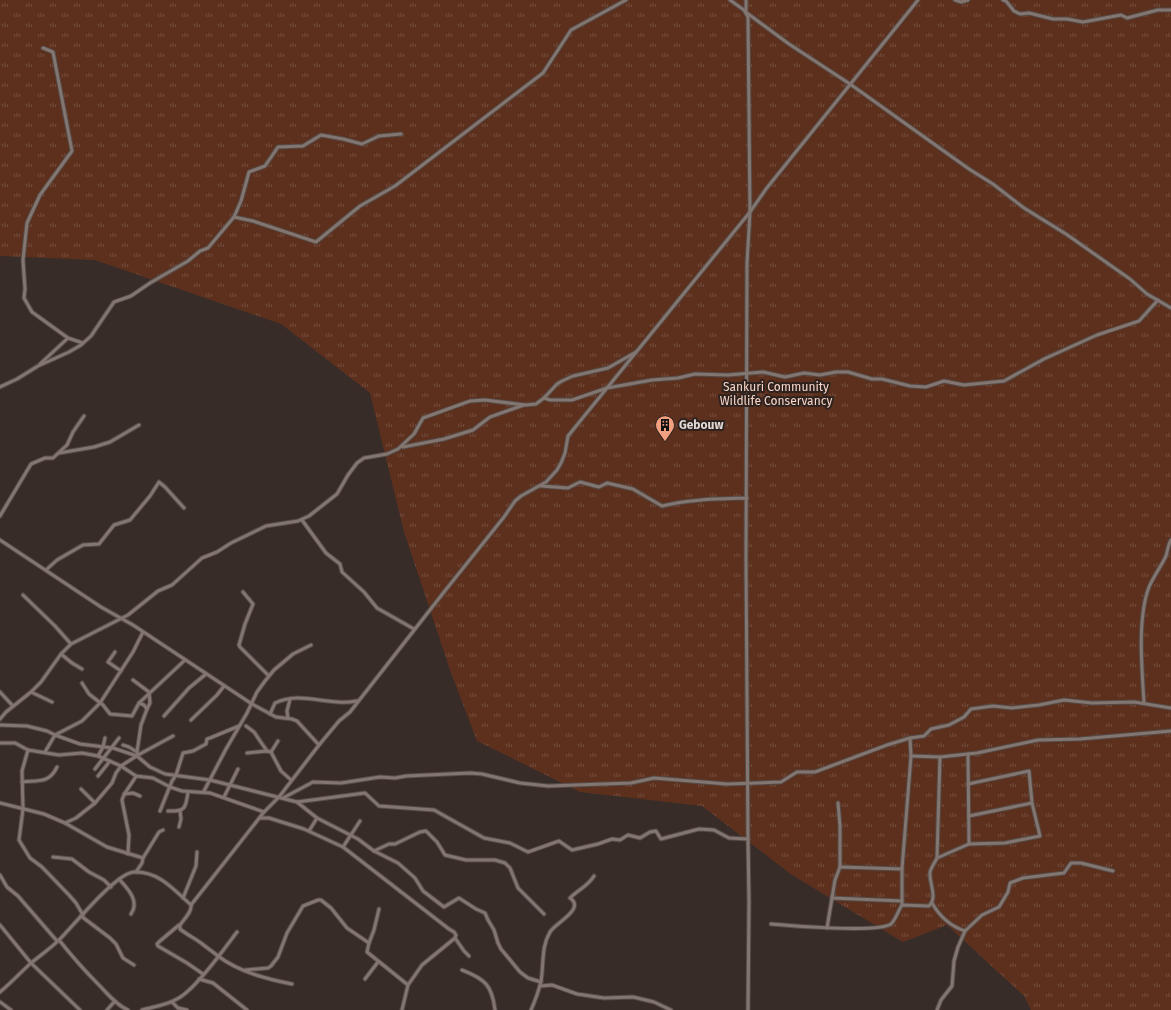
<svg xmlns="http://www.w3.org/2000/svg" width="1171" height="1010" font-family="'Fira Sans',sans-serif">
<defs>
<pattern id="park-tufts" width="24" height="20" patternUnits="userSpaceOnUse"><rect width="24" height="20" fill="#5d301e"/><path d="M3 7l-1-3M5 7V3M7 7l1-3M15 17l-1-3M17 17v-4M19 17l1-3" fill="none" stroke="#744d3e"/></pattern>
</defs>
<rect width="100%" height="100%" fill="#372c28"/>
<polygon fill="url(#park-tufts)" points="0,0 1171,0 1171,1010 1031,1010 1024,996 947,925 903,942 792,875 702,806 580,792 477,741 450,670 404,532 370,393 281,324 95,260 0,256"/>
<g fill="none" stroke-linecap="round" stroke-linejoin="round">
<g stroke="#544b47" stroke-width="5">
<g id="street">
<polyline points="730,0 744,10 748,17 750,212 747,263 746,561 748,839 749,902 748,1010"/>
<polyline points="955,0 961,2 968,0"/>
<polyline points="1003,0 1006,1 1014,11 1020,14 1029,13 1053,19 1067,19 1083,22 1121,15 1127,18 1158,10 1171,10"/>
<polyline points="746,11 746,0"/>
<polyline points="747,13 789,44 850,84 969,169 993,184 1024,208 1066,234 1130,279 1147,294 1171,308"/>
<polyline points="43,48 53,52 72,151 40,195 27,223 23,260 25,289 24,298 32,312 68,338 83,343"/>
<polyline points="234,217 253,221 316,242 360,206 395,186 543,73 571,30 626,0"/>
<polyline points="40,364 68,338"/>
<polyline points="0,387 17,379 38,366 69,352 81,345 91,336 114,302 131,296 150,283 188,261 200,251 208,248 234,217 241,201 249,172 265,166 278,147 303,146 321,135 343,139 362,144 379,136 401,134"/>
<polyline points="544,398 550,400 572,400 607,388 652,380 678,378 695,374 728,375 763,372 785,377 804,373 820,375 836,372 848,372 872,379 882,379 910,386 926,387 944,381 964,385 1004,381 1044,359 1097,335 1139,321 1158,300"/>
<polyline points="403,447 444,439 473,430 490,417 524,405"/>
<polyline points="59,453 94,447 110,442 139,425"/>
<path d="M541 486 568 488 580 482 599 487 607 483 633 489 662 506C690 499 718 499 747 498"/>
<polyline points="0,516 31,464 45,458 53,458 67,445 73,432 84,416"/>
<polyline points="302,520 326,553 340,564 342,572 364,592 377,608 414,629"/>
<polyline points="0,540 101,607 133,625 252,704 276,717 292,719 297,721 319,745"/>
<polyline points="46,570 57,560 83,545 99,544 114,525 130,520 150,496 159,482 165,487 184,508"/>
<polyline points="243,592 253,604 245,624 239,645 240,647 269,676"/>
<polyline points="23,595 55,626 71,644"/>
<polyline points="143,632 133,652 100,703 82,721 55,735 80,744 113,748 137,756 150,767 165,774 210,780 297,802 365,793 379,806 434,810 484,838 510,843 528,852 559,841 572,850 598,844 612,839 620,840 628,835 640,838 650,832 656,831 661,839 699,829 714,830 729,838 748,839"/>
<polyline points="115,652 108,662 121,671"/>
<polyline points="61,654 72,663 82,669"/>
<polyline points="133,680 149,692 150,703 147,709"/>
<polyline points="82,683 89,694 103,705 110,714 132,716 139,703 185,660"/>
<polyline points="0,692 13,706"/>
<polyline points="31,692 52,702"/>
<path d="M1144 703C1142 669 1137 619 1149 587 1153 578 1159 569 1164 560 1168 554 1167 546 1171 540"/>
<path d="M270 714 275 703C296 693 316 701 338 702 344 703 351 702 357 701"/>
<polyline points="164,716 189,688 206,674"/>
<polyline points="288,718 287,711 290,699"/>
<polyline points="0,719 6,712 31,692 41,682 61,654 71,644 128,615 158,591 172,585 202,558 217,552 231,543 266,526 298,521 309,516 337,494 348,475 357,463 364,458 387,454 398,449 414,434 423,418 470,401 485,400 525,405 536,404 544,398 557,384 562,381 573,376 608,368 636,352"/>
<polyline points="191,720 217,695 224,686"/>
<polyline points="0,725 27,726 47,731 55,735 45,752"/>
<polyline points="246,726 254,732 267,751"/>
<polyline points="0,743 15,743 28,750 59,755 82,753 98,756 121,766 136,776 153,778 170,787 182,791 210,793 264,812"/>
<polyline points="123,745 129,747 137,752"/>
<polyline points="28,750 22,771 23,809 19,840 30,858 42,867 69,895 76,903 83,915"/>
<polyline points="271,752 278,741"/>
<polyline points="247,753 267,751 271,752 281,771 291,780"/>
<polyline points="138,755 137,752 141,725 147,709 144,705 139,703"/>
<polyline points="98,756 103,747 105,738"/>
<polyline points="911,756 940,757 977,753 1038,740 1080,739 1171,731"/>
<polyline points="95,769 119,738"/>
<polyline points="98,776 110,761"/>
<path d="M22 782C38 780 49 784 57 767"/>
<polyline points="968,784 1029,771 1032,803 1040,836 1005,843 969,844"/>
<polyline points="81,789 95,803"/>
<polyline points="204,791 226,749 247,713 257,692 265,681 274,670 293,654 311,645"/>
<polyline points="124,794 133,793 140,796"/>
<polyline points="224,797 238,769"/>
<polyline points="283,798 313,782 341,783 380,777 395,778 406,776 470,773 482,774 520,783 548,786 631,783 654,778 727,784 781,782 797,772 815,772 887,745 910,738 924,736 931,729 949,725 964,717 971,709 993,706 1012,708 1039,705 1064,700 1092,703 1134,702 1171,708"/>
<polyline points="297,802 317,818"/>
<polyline points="0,803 44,814 65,823 107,847 143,858 142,863 136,872"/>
<polyline points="160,811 172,781 176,775 183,753 193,751 206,744 207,739 210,738 239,726"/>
<path d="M168 811C185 812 186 808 188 792"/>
<polyline points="969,816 1032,803"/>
<polyline points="260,818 269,818 304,829 343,847 449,929 454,932 456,935 455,938 464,951 469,956"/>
<polyline points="65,823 76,818 95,803 112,783 116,773 121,766 138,755 173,736"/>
<polyline points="179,827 181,819 180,811"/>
<polyline points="309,831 317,818 358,839 374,851 398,863 415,878 423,891 444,907 459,898 476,909 485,913 488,920 494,930 498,943 501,949 520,972 528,978 541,982"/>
<polyline points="343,847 360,821"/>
<polyline points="374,851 389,844 395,844 420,832 426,831 437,842 445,855 466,860 495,860 505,863 510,868 518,888 544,914"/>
<path d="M128 854 129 835 122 800C124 792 132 784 136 776"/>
<polyline points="53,857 72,859 89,872 104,880 111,887"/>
<polyline points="143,858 159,832 163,830"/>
<polyline points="937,858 940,757"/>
<polyline points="840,867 902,869 902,905"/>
<polyline points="902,869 911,756 910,738"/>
<polyline points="0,875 7,887 18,896 57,941"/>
<path d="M119 879C128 889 140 901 131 914"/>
<polyline points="183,898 196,866 197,852"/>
<polyline points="832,898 902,901"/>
<path d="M932 903C940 917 950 926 965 931L958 947 954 961 952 986 941 1000 937 1010"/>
<polyline points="191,905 264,812 279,797 319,745 339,721 350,712 444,592 504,517 515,501 521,496 546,482 557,470 561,463 565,453 568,436 750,212 766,189 918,0"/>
<polyline points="379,909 374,930 369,943 367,952 408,985"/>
<polyline points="81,916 110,938 116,944 123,958 134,965"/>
<path d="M771 924C792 926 878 933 891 924 896 919 898 911 902 905L929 906C938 897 929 884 930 872 931 868 935 862 937 858L969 844 968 754"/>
<polyline points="0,925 31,963 80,1010"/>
<polyline points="179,925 160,941 157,944 158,946 187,963 203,974"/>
<polyline points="827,928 835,880 840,867 840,826 838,803"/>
<polyline points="965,931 982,915 999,907 1008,892 1010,883 1023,878 1064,873 1071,863 1081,863 1113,871"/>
<path d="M59 940C71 955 84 970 98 984 107 993 116 1005 128 1010"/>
<polyline points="245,970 268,968 271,966 278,957 287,933 303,906 318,900 321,900 331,908 347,928 369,943"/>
<path d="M462 970C485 979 492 985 495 1010"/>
<polyline points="199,979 213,983 247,1010"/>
<polyline points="365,979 378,962"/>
<polyline points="540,986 552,985 577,994 604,998 633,997 654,1002 671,1010"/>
<path d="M0 992C11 983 21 972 31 963 41 955 51 948 60 939 74 925 116 873 134 872 159 871 174 890 191 905 192 912 184 919 180 925V929C186 934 194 938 201 943 206 947 212 951 218 956 239 972 267 979 292 984"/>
<polyline points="0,1002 11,1010"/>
<polyline points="172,1002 178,1008 187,1010"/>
<polyline points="107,1010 115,1001"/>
<path d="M142 1010C153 1007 167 1005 177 999 195 990 224 949 237 932"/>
<polyline points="402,1010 408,985 422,965 455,938"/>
<path d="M531 1010C535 1001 539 990 541 981 544 964 541 947 550 932 555 923 586 909 570 898 578 890 588 886 594 876"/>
</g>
</g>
<use href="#street" stroke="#837570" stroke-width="3"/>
</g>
<defs>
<g id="building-pin" transform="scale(1)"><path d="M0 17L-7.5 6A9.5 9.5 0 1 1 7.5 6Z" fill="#f2a080" stroke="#2d221e"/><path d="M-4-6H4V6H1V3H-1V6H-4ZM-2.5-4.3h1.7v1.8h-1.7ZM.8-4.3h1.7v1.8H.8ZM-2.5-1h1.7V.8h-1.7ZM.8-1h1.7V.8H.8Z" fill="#111"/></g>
</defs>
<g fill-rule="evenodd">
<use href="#building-pin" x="665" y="425"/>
</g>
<g text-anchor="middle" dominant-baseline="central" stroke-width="4" stroke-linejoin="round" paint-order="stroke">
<g font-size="12" fill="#f8d5c8" stroke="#2d221e">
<text x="776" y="387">Sankuri Community<tspan x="776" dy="14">Wildlife Conservancy</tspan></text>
</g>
<g font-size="12" font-weight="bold" fill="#e0d9d6" stroke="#2d221e" text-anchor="start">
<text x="679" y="425">Gebouw</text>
</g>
</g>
</svg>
